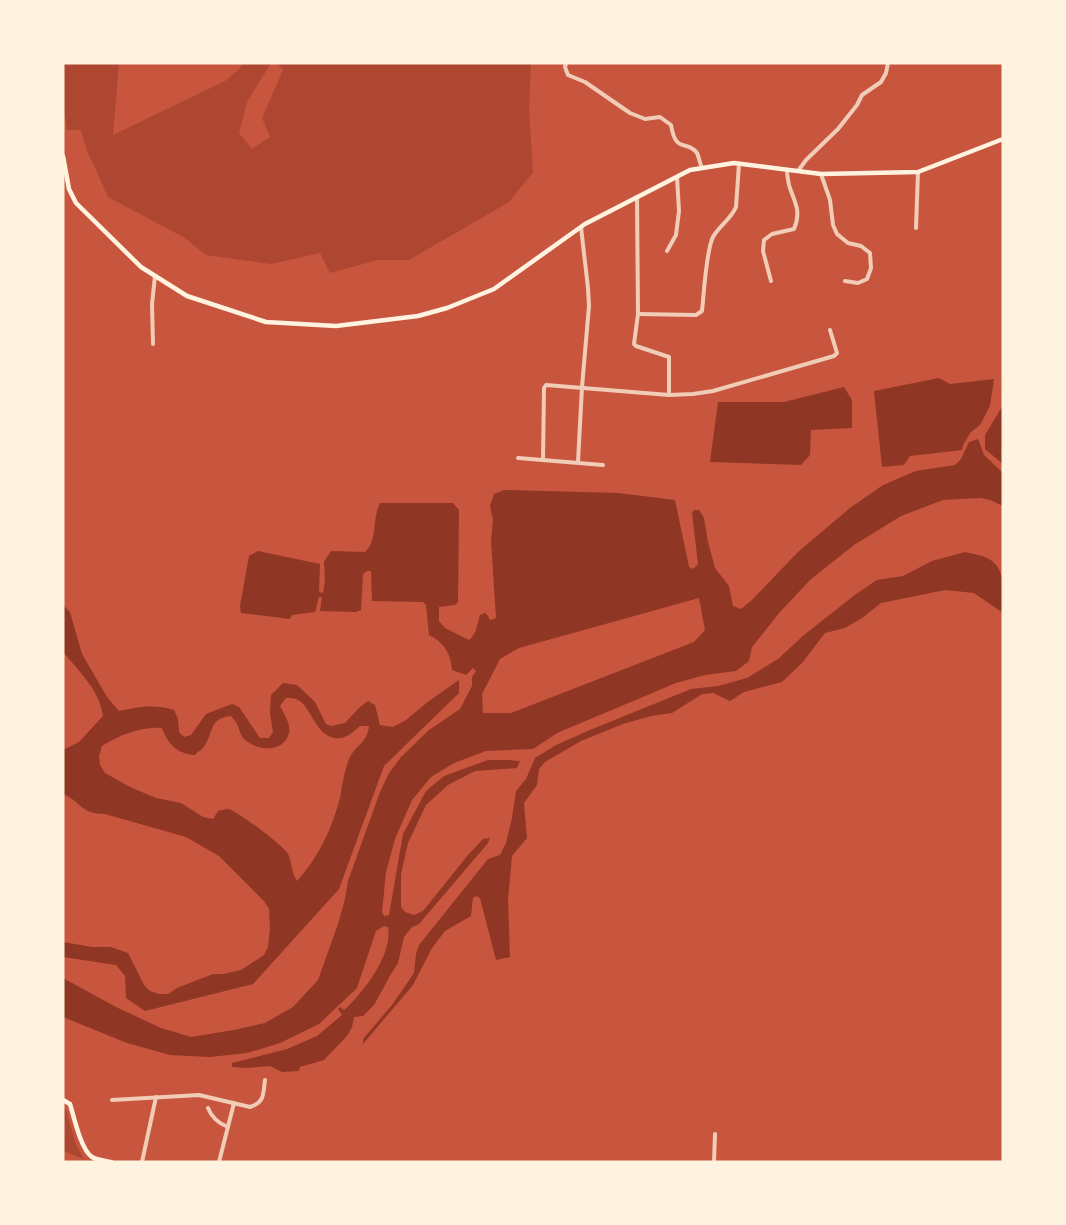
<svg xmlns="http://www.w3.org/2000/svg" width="1066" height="1225" font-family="Ubuntu,sans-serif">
<rect width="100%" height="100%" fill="#c8553d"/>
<g fill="#ae4732">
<polygon points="63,63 119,63 113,135 227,80 245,63 271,63 247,102 239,133 252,149 270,137 262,118 283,70 277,63 531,63 529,110 533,172 509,202 409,260 378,260 330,273 320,253 271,264 206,255 185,238 108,197 86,148 81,130 67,130 63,102"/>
<polygon points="63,1107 66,1110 76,1145 84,1159 63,1151"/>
</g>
<g fill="#8f3625" fill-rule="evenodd">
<polygon points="939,378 950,384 994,379 990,406 980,425 971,432 963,445 962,450 910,456 904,465 882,467 874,391"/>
<polygon points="844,387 852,400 852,428 811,430 810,455 801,465 710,462 718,402 784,402"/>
<polygon points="1003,405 1003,442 1001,450 1003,450 1003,464 985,449 985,435"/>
<path d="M978 439 984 455 1003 473V506L990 500 981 498 943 500 901 516 854 545 810 580 780 612 752 647 749 661 736 671 705 675 676 683 557 733 533 749 486 751 454 763 431 777 412 800 395 839 386 872 382 912 384 916 389 915 403 834 426 791 444 776 488 760H507L520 761 517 768 475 771 448 785 426 805 408 843 401 874V907L405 912 414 915 423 911 468 855 483 839 490 838 488 843 419 924 412 927 404 937 398 963 391 974 374 1005 363 1016 354 1017 352 1027 347 1036 324 1060 300 1067 299 1071 282 1072 270 1066 246 1068 232 1067V1063L287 1049 317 1036 342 1015 338 1009 340 1007 344 1010C363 993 393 955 388 927L384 926 376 931 357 988 319 1024 280 1043 247 1053 210 1057 170 1055 127 1043 63 1017V978L116 1007 161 1028 191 1037 234 1030 265 1023 293 1007 318 980 338 924 345 899 348 881 380 792 389 773 401 757 429 730 460 709 472 686V677L476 671 473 668 466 675 452 670C451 654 444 642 429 635L426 605 423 602 372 601 371 571H367L363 574 361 610 356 612 320 611 322 597H319L315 612 292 615 290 619 241 613 240 606 249 556 258 551 320 564 319 592 323 593 325 580 324 562 331 551 365 552C378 540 372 518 380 503H453L459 510 458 602 455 605 439 607V621L445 628 469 640C477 634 477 624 480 615L485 613 488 616 490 620 496 618 491 541 493 520 490 506 494 494 504 490 618 493 675 500 689 567 693 569 698 564 692 513 694 510H699L704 518 708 542 715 568 729 586 733 606 741 609 752 600 798 552 850 508 883 485 916 471 955 465 961 459 969 442ZM699 598 705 630 694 642 511 713H483L482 694 500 659 519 648Z"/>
<path d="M965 552C973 554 982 555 989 559 1007 569 1003 595 1003 613L974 593 945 590 881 603 862 618 845 628 825 633 802 663 782 682 744 692 730 701 713 693 702 694 672 713 651 716 623 724 581 741 545 762 539 769 537 785 524 803 527 838 512 856 508 900 510 957 496 960 480 898 476 896 473 898 471 916 445 931 432 948 413 985 363 1044V1039L392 1005 414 973 416 954 419 945 488 859 500 855 506 843 512 818 516 791 526 779 535 758 556 745 590 730 691 689 718 686 747 678 778 659 804 635 856 594 877 580 903 576 932 561Z"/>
<path d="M63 605 70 612 82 654 107 697 119 711C140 707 153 704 174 710L178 719 179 732 184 737 191 735 206 714 232 704 239 707 260 738H269L273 732 270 713 271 695 283 683 297 685 315 702 326 724 331 726 345 723 360 707 368 701 375 705 380 725 393 727 406 720 429 701 459 680V693L384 766 339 889 253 984 145 1011 126 998 125 976 116 965 63 957V942L92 947H111L128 953 144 985 150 991 159 994H168L177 988 213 974H223L241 970 264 955 268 947 270 928 269 909 264 901 219 856 186 837 105 814C80 814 82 802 63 794V750L79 742 103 716C100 691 79 671 63 652ZM286 698C287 698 295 698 296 699 310 704 314 731 331 737 343 741 351 734 360 726H369C367 743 357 744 350 757 345 767 342 787 340 798 332 829 318 858 297 881 290 870 293 864 288 854 284 846 236 810 228 809 225 809 221 810 218 811L213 819 203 817 181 803 156 798 130 787 105 773 100 765 99 756 102 746C119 735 142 726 162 728 168 744 177 754 195 755 196 753 202 749 203 748 214 734 208 718 231 716 232 717 236 722 237 724 240 730 240 736 245 740 258 751 284 753 289 733 291 724 284 714 280 706Z"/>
</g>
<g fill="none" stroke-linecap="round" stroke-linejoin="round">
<g stroke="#f1ccb7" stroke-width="4">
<path d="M566 63 565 67 568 75 585 82 630 113 645 119 660 117 671 125C676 155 687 139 697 153 699 157 700 164 702 168"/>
<polyline points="798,171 806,160 838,129 857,105 862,95 881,82 886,73 888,63"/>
<polyline points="821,174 830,200 833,225 837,234 848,243 861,246 870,253 871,268 867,279 858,283 845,281"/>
<polyline points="637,197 638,314 634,344 636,346 669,357 669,395"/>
<polyline points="916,228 918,172"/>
<polyline points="667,251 676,235 679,211 677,177"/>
<path d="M771 281 763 251 764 240 772 234 794 229C802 210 794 202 789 185 788 180 787 175 787 170"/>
<path d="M638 314 696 315 702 311C704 293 706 251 713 237 719 226 731 219 736 207L739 164"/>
<polyline points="153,344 152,304 155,276"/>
<polyline points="518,458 603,465"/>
<polyline points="543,460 544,388 546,385 669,395 693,394 713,391 834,356 837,353 830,330"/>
<polyline points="578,462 582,387 589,306 588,288 581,227"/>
<path d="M112 1100 199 1095 250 1107C265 1102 263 1094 265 1080"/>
<path d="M208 1108C212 1118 218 1123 228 1127"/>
<polyline points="142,1162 156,1097"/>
<polyline points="219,1162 234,1103"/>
<polyline points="714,1162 715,1134"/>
</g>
<g stroke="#fff3e0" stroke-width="4.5">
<polyline points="63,156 69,189 76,203 141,267 187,296 266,322 336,326 418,316 447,308 494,289 585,224 690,170 734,163 821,174 918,172 1003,139"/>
<path d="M63 1100 70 1104C74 1117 81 1150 92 1157 97 1160 105 1161 111 1162"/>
</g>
</g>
<rect width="1066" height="1225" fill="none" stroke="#fff3e0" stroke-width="129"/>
</svg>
